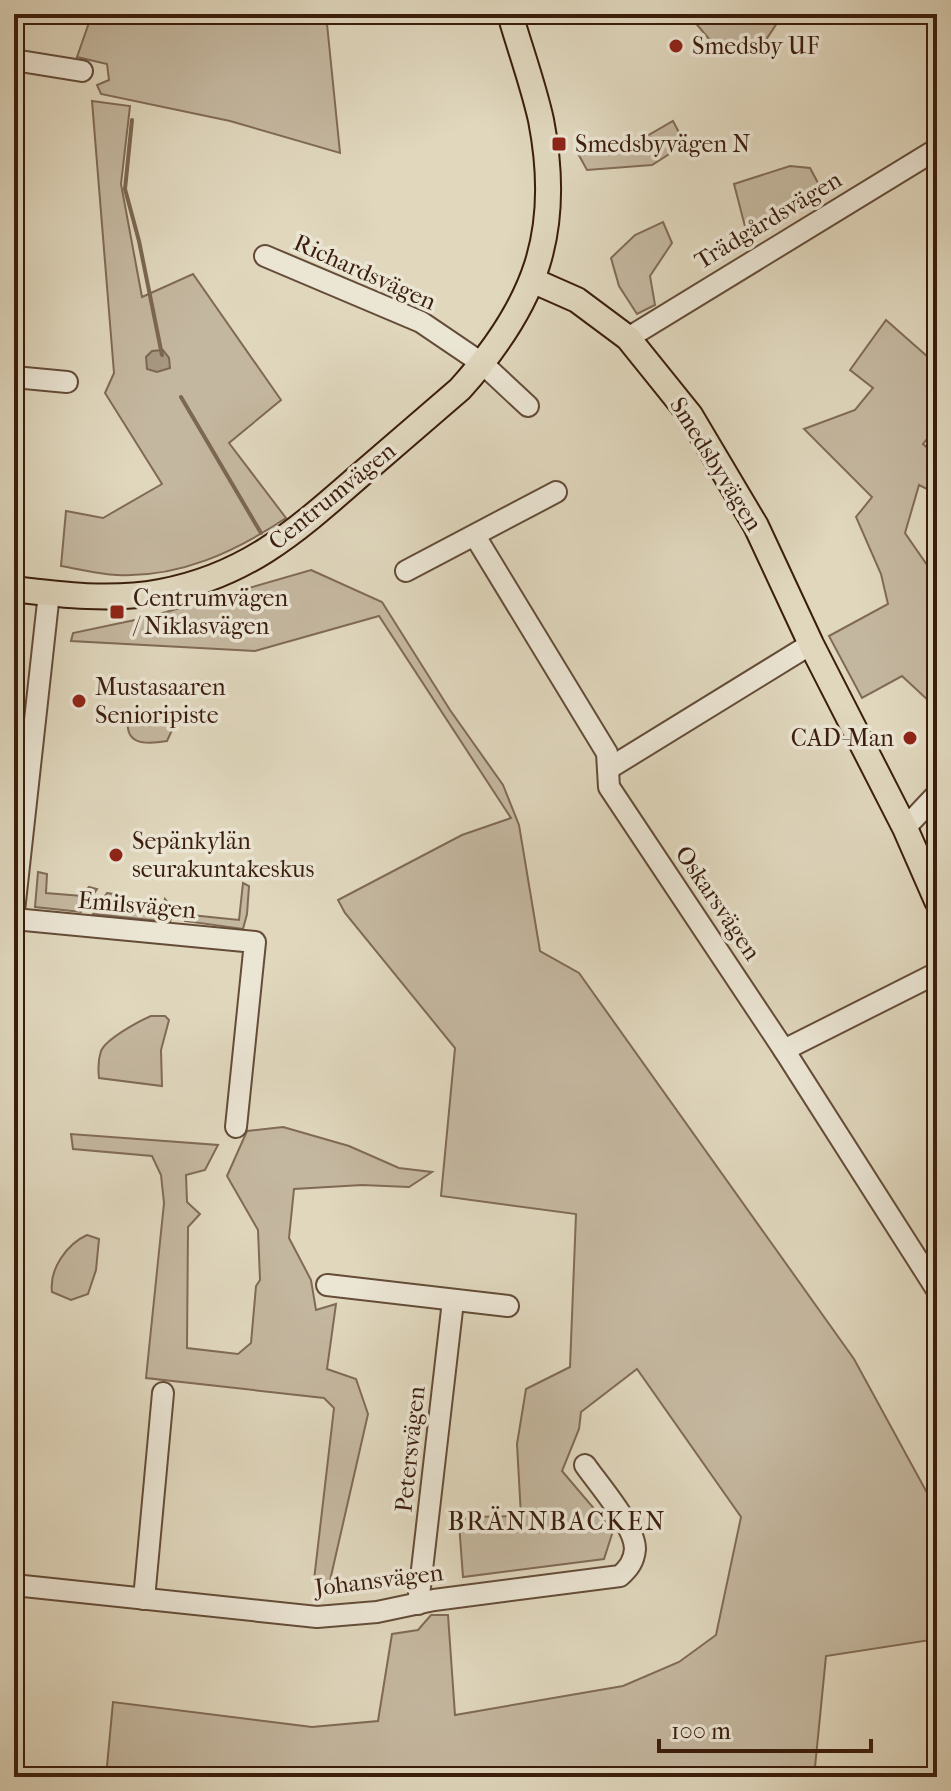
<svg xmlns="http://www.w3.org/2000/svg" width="951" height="1791" font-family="'IM FELL French Canon',serif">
<rect width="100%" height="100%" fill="#e0d7bd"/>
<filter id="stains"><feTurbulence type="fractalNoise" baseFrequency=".0025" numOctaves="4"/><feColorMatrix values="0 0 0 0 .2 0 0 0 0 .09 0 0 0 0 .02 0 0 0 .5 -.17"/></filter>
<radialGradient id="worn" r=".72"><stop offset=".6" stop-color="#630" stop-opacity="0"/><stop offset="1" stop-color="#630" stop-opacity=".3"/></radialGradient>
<g fill="#c4b79f" stroke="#806a56" stroke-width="2">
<polygon points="92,14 326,14 340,153 230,121 101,94 97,85 109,80 107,64 77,57"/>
<polygon points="688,14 783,14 756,55 720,52"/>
<path d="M92 101 130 106 121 184 142 297 193 274 281 400 229 443 286 518C235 552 179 578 117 575 98 574 79 569 61 566L66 511 103 518 162 484 105 393 114 373Z"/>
<polygon points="673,121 685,144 652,165 587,170 575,148 621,151"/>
<polygon points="790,166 810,168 824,194 749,242 734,184"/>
<polygon points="663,222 672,243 650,276 655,305 637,314 619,286 611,258 635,235"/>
<polygon points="886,320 937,365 937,426 923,444 937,456 937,494 919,485 905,533 932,572 937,573 937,636 928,645 937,655 937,715 930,702 902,676 862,698 829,636 888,604 881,574 856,517 872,497 804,429 855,410 873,388 850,370"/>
<polygon points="311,570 382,602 450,710 503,785 519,825 540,951 579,973 854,1359 937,1511 937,1639 826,1656 815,1767 812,1773 734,1771 639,1777 106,1777 113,1702 312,1727 378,1721 392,1634 418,1630 431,1615 448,1615 455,1715 623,1686 679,1662 716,1635 741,1517 637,1369 581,1412 579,1429 562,1471 613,1531 604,1559 463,1577 459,1523 468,1517 521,1516 517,1444 526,1389 570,1367 576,1214 441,1196 455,1048 345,913 338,900 462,835 511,818 379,616 255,651 71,641 73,633 149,617"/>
<path d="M156 712 171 718 173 728 167 741C144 745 122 745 129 714Z"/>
<polygon points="38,872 47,874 46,893 82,896 89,887 97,889 81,912 35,907"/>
<polygon points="243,883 249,886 247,914 243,929 185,921 187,904 191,905 191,915 239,920"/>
<polygon points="107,893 127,896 127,907 162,910 165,899 173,910 170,922 93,914"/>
<path d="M151 1016H165L169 1020 161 1050 162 1086 99 1078C98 1069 98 1060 101 1051 106 1039 139 1021 151 1016Z"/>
<polygon points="283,1127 349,1146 399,1168 432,1172 409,1187 362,1185 294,1189 289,1238 311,1280 316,1310 336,1304 327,1369 356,1379 368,1414 329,1585 314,1580 334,1408 324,1398 146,1378 164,1203 161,1175 152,1156 73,1149 71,1134 218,1145 205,1170 186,1175 187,1202 200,1214 188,1227 187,1348 238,1354 251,1343 256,1286 260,1280 258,1230 227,1176 247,1131"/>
<path d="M87 1235 99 1239 96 1270 88 1294 71 1300 52 1292C49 1269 67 1244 87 1235Z"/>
</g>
<polygon fill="#a89881" stroke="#7c6752" stroke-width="2" points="163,350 169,358 170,368 157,372 147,369 146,357 152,351"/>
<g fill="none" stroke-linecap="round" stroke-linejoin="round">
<g stroke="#7c6752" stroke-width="4">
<polyline points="132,120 125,189 139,241 162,355"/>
<polyline points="181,397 261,533"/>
</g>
<g stroke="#644c38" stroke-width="24">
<g id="minor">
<polyline points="14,60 82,71"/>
<polyline points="265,256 421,322 483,364 528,406"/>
<polyline points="628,338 937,149"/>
<polyline points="14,377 67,382"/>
<polyline points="475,536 607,753 609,787 784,1050 937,1290"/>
<polyline points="406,571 556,492"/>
<polyline points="608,769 811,644"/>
<polyline points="905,828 937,794"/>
<polyline points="14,911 49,593"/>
<polyline points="14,919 255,942 236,1127"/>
<polyline points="784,1050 937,973"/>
<polyline points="327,1285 508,1306"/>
<path d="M14 1585 317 1617 377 1612 434 1600 620 1576C629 1568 634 1561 635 1549 635 1526 599 1485 585 1465"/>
<polyline points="144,1599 163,1393"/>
<polyline points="418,1604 453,1301"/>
</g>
</g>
<g stroke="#3b1d0c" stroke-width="28">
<g id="major">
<polyline points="534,281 577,300 628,338 690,415 756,526 811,644 905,828 937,901"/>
<path d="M14 589C62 595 112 601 160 592 246 576 295 532 358 477 392 448 426 418 460 389 535 305 563 233 541 120 533 84 520 49 510 14"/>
</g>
</g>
<use href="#minor" stroke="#ebe5d4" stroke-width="20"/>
<use href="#major" stroke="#e0d7bd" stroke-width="24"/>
</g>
<g fill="#8f2418" stroke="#ebe5d4" stroke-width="3">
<circle cx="676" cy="46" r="8"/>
<rect x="551" y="136" width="16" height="16" rx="4"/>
<rect x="109" y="604" width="16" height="16" rx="4"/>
<circle cx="79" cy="701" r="8"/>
<circle cx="910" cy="738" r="8"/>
<circle cx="116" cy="855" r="8"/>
</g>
<g text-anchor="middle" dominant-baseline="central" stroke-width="7" stroke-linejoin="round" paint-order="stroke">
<g font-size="24" fill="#3b1d0c" stroke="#ebe5d4" text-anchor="start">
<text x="692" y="46">Smedsby UF</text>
<text x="575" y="144">Smedsbyvägen N</text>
<text x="133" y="598">Centrumvägen<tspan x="133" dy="28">/ Niklasvägen</tspan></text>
<text x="95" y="687">Mustasaaren<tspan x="95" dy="28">Senioripiste</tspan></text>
<text x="894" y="738" text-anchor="end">CAD-Man</text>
<text x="132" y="841">Sepänkylän<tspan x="132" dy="28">seurakuntakeskus</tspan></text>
</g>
<g font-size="24" fill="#3b1d0c" stroke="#ebe5d4">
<text transform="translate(768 220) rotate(-31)">Trädgårdsvägen</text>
<text transform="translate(365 272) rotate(24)">Richardsvägen</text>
<text transform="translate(716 464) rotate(58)">Smedsbyvägen</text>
<text transform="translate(332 496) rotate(-39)">Centrumvägen</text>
<text transform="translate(718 903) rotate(56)">Oskarsvägen</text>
<text transform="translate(137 905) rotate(5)">Emilsvägen</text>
<text transform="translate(410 1449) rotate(-84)">Petersvägen</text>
<text transform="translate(379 1580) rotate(-7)">Johansvägen</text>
</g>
<g font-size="26" letter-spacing="2" fill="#3b1d0c" stroke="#ebe5d4">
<text x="557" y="1521">BRÄNNBACKEN</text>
</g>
</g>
<rect width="951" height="1791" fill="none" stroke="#e0d7bd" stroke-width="48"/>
<rect x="16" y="16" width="919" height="1759" fill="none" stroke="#3b1d0c" stroke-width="4"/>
<rect x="24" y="24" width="903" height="1743" fill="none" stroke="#3b1d0c" stroke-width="2"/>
<path d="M659 1739v12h212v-12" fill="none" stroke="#3b1d0c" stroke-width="4"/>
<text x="671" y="1739" font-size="24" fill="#3b1d0c" stroke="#ebe5d4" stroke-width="6" paint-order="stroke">100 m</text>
<rect width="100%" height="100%" filter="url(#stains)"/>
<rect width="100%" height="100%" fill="url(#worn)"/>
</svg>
